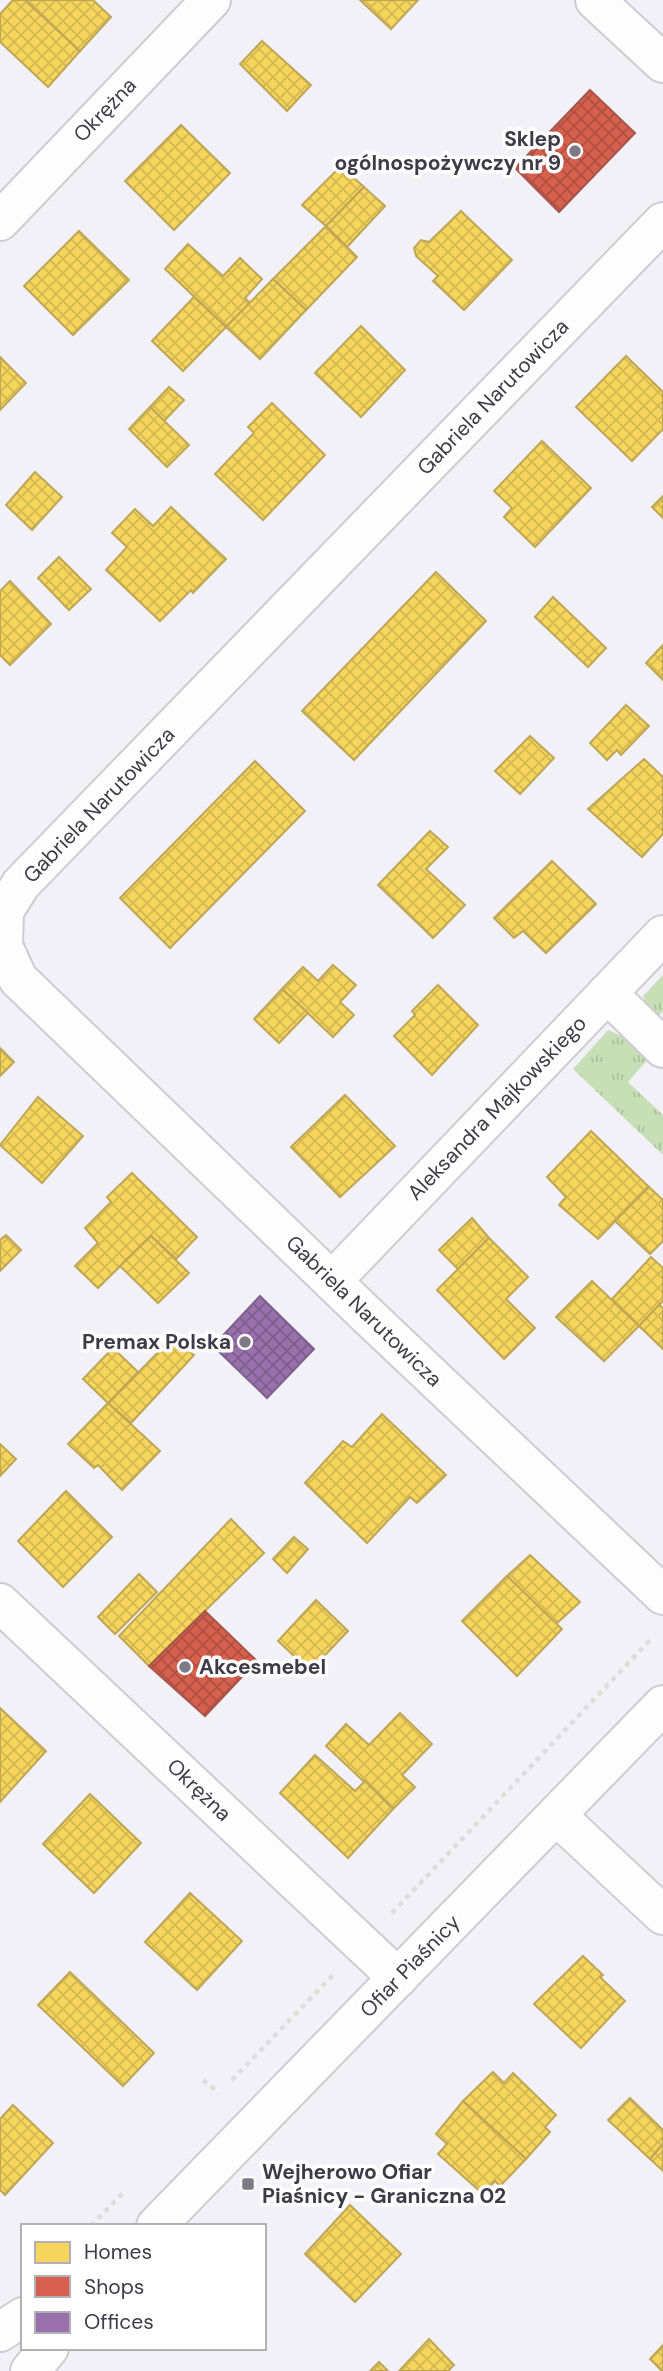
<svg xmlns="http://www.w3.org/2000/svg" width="663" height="2371" font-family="'DM Sans',sans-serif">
<defs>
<pattern id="grass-tufts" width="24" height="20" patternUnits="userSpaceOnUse" patternTransform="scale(1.75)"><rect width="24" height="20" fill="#c6dfb7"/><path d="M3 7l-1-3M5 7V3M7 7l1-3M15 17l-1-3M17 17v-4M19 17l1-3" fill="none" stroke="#abc09f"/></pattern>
<pattern id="homes-cross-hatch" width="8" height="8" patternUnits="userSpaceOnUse" patternTransform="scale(1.75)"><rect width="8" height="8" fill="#f6d55c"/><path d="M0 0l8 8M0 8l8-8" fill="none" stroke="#d4b851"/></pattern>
<pattern id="shops-cross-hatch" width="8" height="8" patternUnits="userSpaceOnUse" patternTransform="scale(1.75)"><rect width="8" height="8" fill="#d6604d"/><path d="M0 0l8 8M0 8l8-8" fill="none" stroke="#af5042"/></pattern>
<pattern id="offices-cross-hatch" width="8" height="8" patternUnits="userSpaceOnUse" patternTransform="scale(1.75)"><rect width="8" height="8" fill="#9970ab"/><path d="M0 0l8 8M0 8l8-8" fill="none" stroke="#7e5d8d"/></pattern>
</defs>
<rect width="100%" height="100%" fill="#f2f1f8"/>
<g fill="url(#grass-tufts)">
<polygon points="663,975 663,1011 657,1018 648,1009 643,996"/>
<polygon points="608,1030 626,1038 650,1057 628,1082 663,1115 663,1155 573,1069"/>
</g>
<g fill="url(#homes-cross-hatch)" stroke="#bfa656" stroke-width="2">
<polygon points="13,0 25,0 80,51 48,87 0,42 0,14"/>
<polygon points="25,0 93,0 111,17 80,51"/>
<polygon points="360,0 418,0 391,29"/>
<polygon points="262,41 311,85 287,111 240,64"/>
<polygon points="181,125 230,173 174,230 125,181"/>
<polygon points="341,166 364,187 326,226 302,205"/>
<polygon points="364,187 385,206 347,247 326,226"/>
<polygon points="461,211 512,260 464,310 433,281 438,276 416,256 414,248 421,240 429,242"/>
<polygon points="326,226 357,257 306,310 273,279"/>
<polygon points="79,231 129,280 73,335 24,286"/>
<polygon points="188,244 223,276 240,258 262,279 245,298 250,303 226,327 165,269"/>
<polygon points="273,279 306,310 260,359 226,327"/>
<polygon points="194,297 226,327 183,371 152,341"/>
<polygon points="361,326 405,370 361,417 315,373"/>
<polygon points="626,356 663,392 663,429 632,461 576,407"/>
<polygon points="0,357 26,383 0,410"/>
<polygon points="169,387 184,400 164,421 150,407"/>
<polygon points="272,403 325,455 263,520 215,474 254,433 248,427"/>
<polygon points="150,407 189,445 167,467 129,429"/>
<polygon points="542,441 591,488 535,547 504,517 512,508 494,491"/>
<polygon points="35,472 62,497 32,530 6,505"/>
<polygon points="663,496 663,518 652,507"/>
<polygon points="171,507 226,559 193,593 191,590 160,621 106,570 127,547 112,533 135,509 153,526"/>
<polygon points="59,557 91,589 69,610 38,578"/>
<polygon points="436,572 486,621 354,760 302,711"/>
<polygon points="10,581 51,624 10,665 0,655 0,591"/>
<polygon points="553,597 606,648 588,667 535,617"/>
<polygon points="663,645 663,680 646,663"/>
<polygon points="626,705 649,726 621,755 617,750 607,760 590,743"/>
<polygon points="530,736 554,758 520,794 495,771"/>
<polygon points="644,759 663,777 663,834 642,857 588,809"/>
<polygon points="255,761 305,811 170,948 120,898"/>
<polygon points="430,831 448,847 426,869 465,905 433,938 378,885"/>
<polygon points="552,861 596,904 546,953 523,931 514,938 494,918"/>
<polygon points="333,965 356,985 340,1002 354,1015 333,1037 282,989 303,967 318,981"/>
<polygon points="438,985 478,1025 432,1075 394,1036 415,1015 412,1011"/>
<polygon points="282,989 308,1013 279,1043 254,1019"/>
<polygon points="0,1048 14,1062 0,1076"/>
<polygon points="345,1095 395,1146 340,1197 291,1147"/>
<polygon points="38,1097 83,1136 42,1183 0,1145"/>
<polygon points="591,1131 649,1187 598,1239 559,1205 566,1197 547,1177"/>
<polygon points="132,1173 197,1237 176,1259 151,1236 98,1288 75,1266 98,1243 85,1228 111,1202 107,1197"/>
<polygon points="649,1187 663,1200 663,1241 650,1254 615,1221"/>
<polygon points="472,1218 489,1238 458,1269 439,1250"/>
<polygon points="6,1235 21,1250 0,1271 0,1240"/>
<polygon points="151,1236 189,1273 158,1303 120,1266"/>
<polygon points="489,1238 528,1277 506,1299 535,1328 504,1359 437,1290"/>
<polygon points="651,1257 663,1268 663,1301 639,1326 611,1300"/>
<polygon points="592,1281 639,1326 604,1361 556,1317"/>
<polygon points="659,1305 663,1308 663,1349 639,1326"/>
<polygon points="173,1337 194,1355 131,1423 108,1403"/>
<polygon points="113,1348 138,1372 108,1403 83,1379"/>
<polygon points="108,1403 160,1451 122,1490 98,1465 94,1468 68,1444"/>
<polygon points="382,1414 446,1475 417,1503 410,1497 367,1543 305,1483 343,1441 352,1447"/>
<polygon points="0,1444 16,1459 0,1476"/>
<polygon points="66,1491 112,1537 63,1587 18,1541"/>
<polygon points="231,1519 264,1553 149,1666 119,1636"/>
<polygon points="294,1537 308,1549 287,1573 273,1559"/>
<polygon points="530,1555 580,1602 556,1624 507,1576"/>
<polygon points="139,1574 157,1592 115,1634 98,1617"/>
<polygon points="507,1576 562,1629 517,1676 462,1621"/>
<polygon points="316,1600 348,1631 310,1671 278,1641"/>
<polygon points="0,1708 46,1751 0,1802"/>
<polygon points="400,1713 432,1744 402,1775 415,1787 393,1809 326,1746 346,1724 369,1745"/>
<polygon points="315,1755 355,1791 365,1781 393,1809 348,1858 280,1793"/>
<polygon points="90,1794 141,1843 94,1893 43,1844"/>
<polygon points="190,1893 242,1941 197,1990 145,1942"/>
<polygon points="583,1956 603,1975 600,1977 625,2001 581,2048 534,2004"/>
<polygon points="70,1972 154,2053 123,2086 38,2005"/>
<polygon points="493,2072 504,2083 513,2073 556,2115 545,2127 550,2132 526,2159 463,2101"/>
<polygon points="630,2098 663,2130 663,2144 650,2159 608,2120"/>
<polygon points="463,2101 526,2159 500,2186 495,2181 483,2194 438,2154 447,2144 436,2134"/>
<polygon points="13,2105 53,2143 5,2195 0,2190 0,2119"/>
<polygon points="663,2144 663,2171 650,2159"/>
<polygon points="350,2205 401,2254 355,2302 305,2254"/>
<polygon points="429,2339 454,2365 448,2371 399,2371"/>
<polygon points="663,2345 663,2371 662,2371 650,2359"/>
<polygon points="379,2362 388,2371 370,2371"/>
</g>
<g fill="url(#shops-cross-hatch)" stroke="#a8554b" stroke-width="2">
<polygon points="590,90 635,133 559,212 515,168"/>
<polygon points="205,1611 257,1661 205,1716 149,1666"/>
</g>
<polygon fill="url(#offices-cross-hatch)" stroke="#7e608d" stroke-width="2" points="260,1296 314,1349 267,1398 213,1346"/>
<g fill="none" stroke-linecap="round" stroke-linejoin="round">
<g stroke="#cecbd5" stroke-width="42">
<g id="minor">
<polyline points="595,0 663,63"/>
<polyline points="0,221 211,0"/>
<polyline points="663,222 21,884 4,911 3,946 18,979 368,1316 663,1595"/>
<polyline points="607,993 663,1048"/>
<polyline points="332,1281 663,935"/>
<polyline points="0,1603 398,1978"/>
<polyline points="557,1816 663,1915"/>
<polyline points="156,2226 663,1705"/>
<polyline points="0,2332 23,2317"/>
<polyline points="30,2371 49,2348"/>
</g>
</g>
<g stroke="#ddddde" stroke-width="4.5" stroke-dasharray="5 5" stroke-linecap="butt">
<polyline points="392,1913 653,1637"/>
<polyline points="203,2080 219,2093"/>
<polyline points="232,2080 333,1975"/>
<polyline points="91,2226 124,2192"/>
</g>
<use href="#minor" stroke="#fdfdfe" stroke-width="38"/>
</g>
<g fill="#7d7a85" stroke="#fff" stroke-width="2.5">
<circle cx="575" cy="151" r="7"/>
<circle cx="245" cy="1342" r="7"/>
<circle cx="185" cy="1667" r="7"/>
<rect x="241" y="2177" width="14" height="14" rx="3.5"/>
</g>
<g text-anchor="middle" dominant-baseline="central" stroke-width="7" stroke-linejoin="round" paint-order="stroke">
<g font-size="21" fill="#3e3a47" stroke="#fff">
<text transform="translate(105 110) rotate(-46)">Okrężna</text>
<text transform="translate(493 397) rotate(-46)">Gabriela Narutowicza</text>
<text transform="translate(99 805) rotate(-46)">Gabriela Narutowicza</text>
<text transform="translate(497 1108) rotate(-46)">Aleksandra Majkowskiego</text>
<text transform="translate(364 1311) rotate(44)">Gabriela Narutowicza</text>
<text transform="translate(199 1790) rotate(44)">Okrężna</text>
<text transform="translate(410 1966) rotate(-46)">Ofiar Piaśnicy</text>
</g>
<g font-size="21" font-weight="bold" fill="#3e3a47" stroke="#fff" text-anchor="end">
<text x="561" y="139">Sklep<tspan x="561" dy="24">ogólnospożywczy nr 9</tspan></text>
<text x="231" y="1342">Premax Polska</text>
<text x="199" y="1667" text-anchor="start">Akcesmebel</text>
<text x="262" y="2172" text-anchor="start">Wejherowo Ofiar<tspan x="262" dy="24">Piaśnicy - Graniczna 02</tspan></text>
</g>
</g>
<rect x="21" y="2224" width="245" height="126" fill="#ffffff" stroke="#b2b0b5" stroke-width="2"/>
<rect x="35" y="2242" width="35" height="21" fill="#f6d55c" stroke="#b2b0b5" stroke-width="2"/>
<text x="84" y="2259" font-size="21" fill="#3e3a47">Homes</text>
<rect x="35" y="2276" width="35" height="21" fill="#d6604d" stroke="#b2b0b5" stroke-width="2"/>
<text x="84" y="2294" font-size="21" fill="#3e3a47">Shops</text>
<rect x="35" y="2312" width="35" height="21" fill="#9970ab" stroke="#b2b0b5" stroke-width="2"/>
<text x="84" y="2329" font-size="21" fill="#3e3a47">Offices</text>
</svg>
